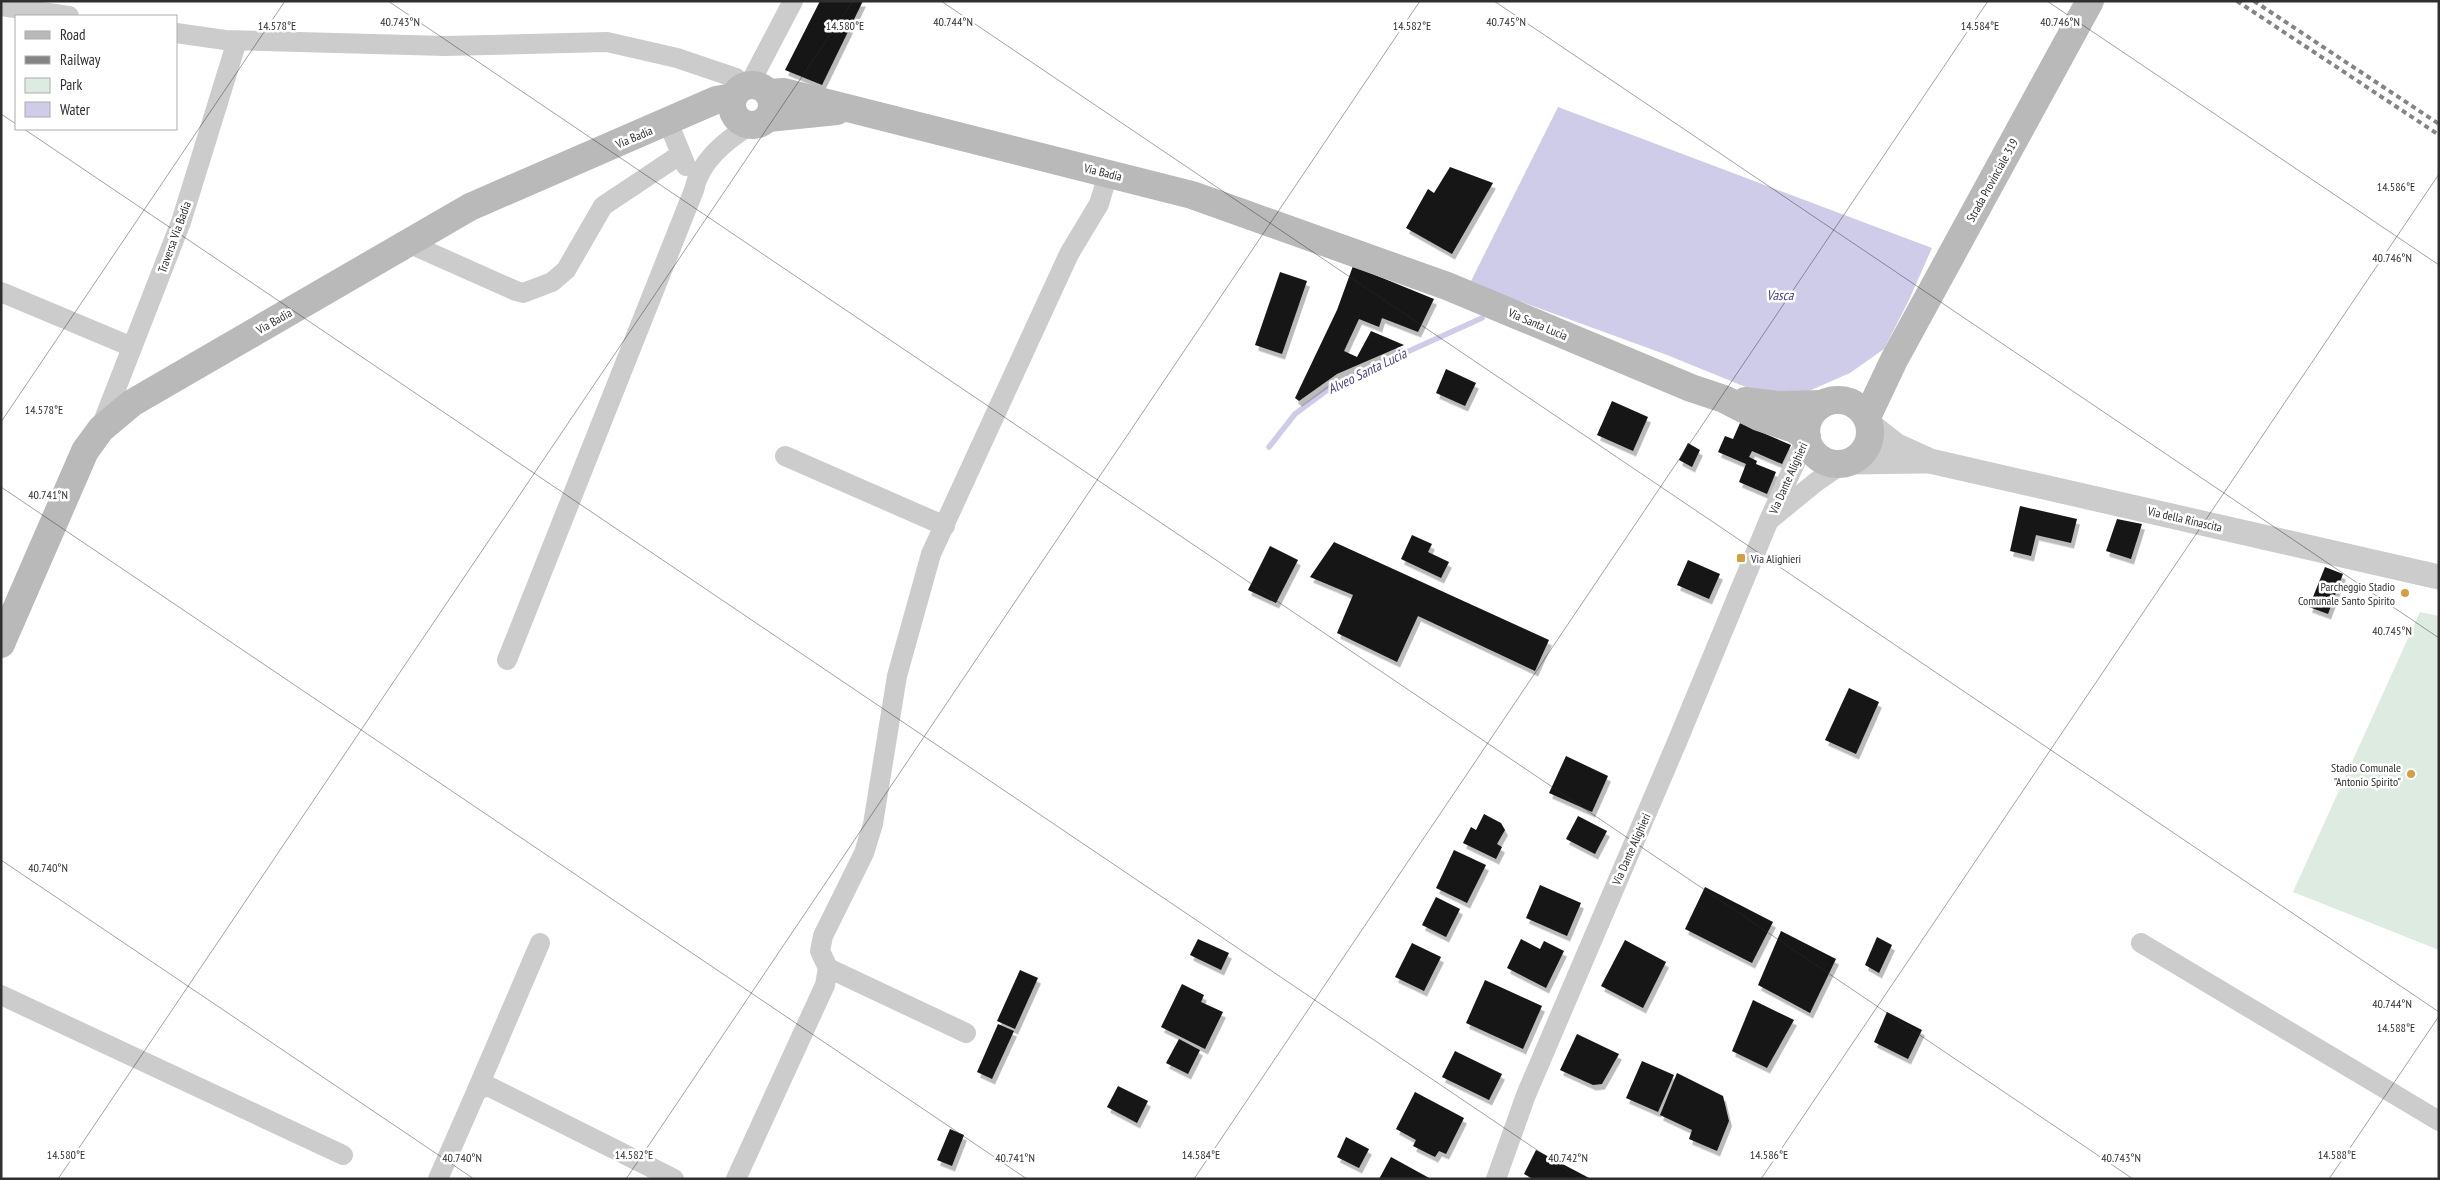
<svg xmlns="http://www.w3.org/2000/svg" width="2440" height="1180" font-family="'PT Sans Narrow',sans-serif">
<defs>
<filter id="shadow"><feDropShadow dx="3" dy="5.5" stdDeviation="0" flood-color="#0004"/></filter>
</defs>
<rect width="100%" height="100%" fill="#fff"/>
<polygon fill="#deebe0" points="2420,612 2439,616 2439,950 2293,892"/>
<polygon fill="#cfcce9" points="1558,107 1932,248 1908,302 1884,349 1850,373 1802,394 1758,392 1667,355 1470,283"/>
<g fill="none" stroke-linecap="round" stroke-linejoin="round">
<polyline stroke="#cfcce9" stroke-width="5.5" points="1269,447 1295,414 1334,385 1482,318"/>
</g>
<g fill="#161616" filter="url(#shadow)">
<polygon points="820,1 863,1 822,85 785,70"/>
<polygon points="1450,167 1493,183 1452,254 1406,228 1428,189 1434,193"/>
<polygon points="1353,266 1434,299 1418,332 1382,318 1379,327 1359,319 1344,351 1357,357 1371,331 1404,345 1337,374 1299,401 1295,398 1337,310"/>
<polygon points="1280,272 1307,281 1282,354 1255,345"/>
<polygon points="1446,369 1476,383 1465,406 1436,393"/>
<polygon points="1612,401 1648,417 1633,451 1597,435"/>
<polygon points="1740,423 1791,445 1782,464 1752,451 1749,457 1757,461 1756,464 1776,472 1767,494 1739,482 1746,464 1718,452 1725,436 1733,439"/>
<polygon points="1688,443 1700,450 1692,467 1679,460"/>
<polygon points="2020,506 2077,519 2071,543 2036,535 2031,556 2010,551"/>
<polygon points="2117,519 2142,524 2131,559 2106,551"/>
<polygon points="1412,535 1432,544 1428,552 1449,562 1441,578 1401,559"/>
<polygon points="1334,542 1549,640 1535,671 1418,616 1397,662 1337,633 1353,595 1310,577"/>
<polygon points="1270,546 1298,560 1276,603 1248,590"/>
<polygon points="1688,560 1720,574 1709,599 1677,585"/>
<polygon points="2325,567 2343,574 2328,614 2309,607"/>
<polygon points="1849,688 1879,702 1856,754 1825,740"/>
<polygon points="1566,756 1608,776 1592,812 1549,793"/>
<polygon points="1484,814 1501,823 1505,830 1497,844 1502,847 1496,859 1463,843 1471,827 1476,830"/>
<polygon points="1578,816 1607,831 1595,854 1566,839"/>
<polygon points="1454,850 1486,865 1467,903 1436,888"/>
<polygon points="1540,885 1581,903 1567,936 1526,918"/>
<polygon points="1705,887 1773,922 1752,963 1685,929"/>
<polygon points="1436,897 1460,909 1446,937 1422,925"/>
<polygon points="1781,931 1836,959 1810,1013 1758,985"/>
<polygon points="1877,937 1892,945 1879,973 1865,965"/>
<polygon points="1198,939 1229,953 1221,970 1190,955"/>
<polygon points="1521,939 1540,949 1544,941 1564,951 1546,988 1507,968"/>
<polygon points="1625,940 1666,962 1643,1008 1601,986"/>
<polygon points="1412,943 1441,957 1424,991 1395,977"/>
<polygon points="1020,970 1038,978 1015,1029 997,1021"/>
<polygon points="1485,980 1542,1006 1523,1049 1466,1023"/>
<polygon points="1182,984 1204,995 1201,1002 1223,1012 1205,1049 1161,1027"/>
<polygon points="1753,1000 1794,1020 1767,1068 1732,1051"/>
<polygon points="1887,1012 1922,1030 1908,1059 1874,1042"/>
<polygon points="998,1024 1014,1031 992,1079 977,1072"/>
<polygon points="1577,1034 1619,1054 1602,1084 1593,1085 1560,1070"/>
<polygon points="1179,1039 1200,1050 1188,1074 1166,1063"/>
<polygon points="1455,1051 1502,1074 1489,1100 1442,1077"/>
<polygon points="1642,1061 1674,1075 1658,1112 1626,1098"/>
<polygon points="1677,1073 1723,1096 1729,1121 1717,1151 1689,1139 1692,1130 1660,1115"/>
<polygon points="1118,1086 1148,1101 1137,1123 1107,1107"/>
<polygon points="1415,1092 1464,1118 1446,1154 1439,1151 1435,1157 1413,1146 1416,1140 1396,1129"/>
<polygon points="950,1129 964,1135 952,1166 937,1160"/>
<polygon points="1346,1137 1369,1149 1359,1168 1337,1157"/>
<polygon points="1536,1150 1591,1179 1533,1179 1524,1174"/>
<polygon points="1391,1157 1431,1179 1379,1179"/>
</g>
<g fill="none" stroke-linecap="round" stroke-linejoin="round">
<g stroke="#ccc" stroke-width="20">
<polyline points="1,6 69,16"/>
<polyline points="176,33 225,40 445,46 607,42 677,58 736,78 743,86"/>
<polyline points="749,85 793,1"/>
<polyline points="668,122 686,166"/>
<polyline points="408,243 516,291 523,293 552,282 566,270 603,206 681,154"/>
<polyline points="1,292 132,347"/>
<polyline points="101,427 181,222 237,41"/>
<polyline points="785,456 945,526"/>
<polyline points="1772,518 1816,482 1842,464"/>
<path d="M507 660 694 190C700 161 725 141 749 126"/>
<polyline points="2141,943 2439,1121"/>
<polyline points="828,968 966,1033"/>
<polyline points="1,995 343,1155"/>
<polyline points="477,1090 540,943"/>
<polyline points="438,1179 477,1090 488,1086 674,1179"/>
<polyline points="736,1179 825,985 828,968 820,951 823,936 864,853 873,824 897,676 931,554 1069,254 1099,204 1108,174"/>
<polyline points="1496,1179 1526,1095 1677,742 1769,520 1807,437"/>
</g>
<g stroke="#ccc" stroke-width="25">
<polyline points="1870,425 1897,446 1930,461 2439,577"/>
<polyline points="1851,462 1925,461"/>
</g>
<g stroke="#b9b9b9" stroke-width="28">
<circle cx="752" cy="105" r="20"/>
<polyline points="768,93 784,92 1192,195 1447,286 1691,388 1724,399 1759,417 1794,429 1807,437"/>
<polyline points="768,118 837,111"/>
<circle cx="1838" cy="432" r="32"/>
<polyline points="1745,401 1779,405 1822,404"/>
<polyline points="1867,417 1894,360 2090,1"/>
<polyline points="1,644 85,451 101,429 132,403 470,207 716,100 733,97"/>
</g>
<g stroke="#848484" stroke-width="4" stroke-dasharray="5 4" stroke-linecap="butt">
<polyline points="2237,1 2439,135"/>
<polyline points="2254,1 2439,124"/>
</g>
</g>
<path fill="none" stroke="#2f2f2f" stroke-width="1" stroke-opacity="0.45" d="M388 1 2133 1179M941 1 2439 1012M1494 1 2439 638M2047 1 2439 265M1 114 16 124M24 129 1580 1179M1 422 285 1M1 487 1027 1179M1 860 474 1179M58 1179 853 1M626 1179 1420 1M1194 1179 1988 1M1761 1179 2439 174M2329 1179 2439 1016"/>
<g fill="#d59e42" stroke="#fff" stroke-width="2">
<rect x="1736" y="553" width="10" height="10" rx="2.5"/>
<circle cx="2405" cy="593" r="5"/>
<circle cx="2411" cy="774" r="5"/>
</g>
<g text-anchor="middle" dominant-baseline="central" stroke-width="5" stroke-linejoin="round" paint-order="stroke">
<g font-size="12" fill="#2f2f2f" stroke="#fff">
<text transform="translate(634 137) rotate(-23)">Via Badia</text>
<text transform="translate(1103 172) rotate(14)">Via Badia</text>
<text transform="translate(1992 180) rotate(-61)">Strada Provinciale 319</text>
<text transform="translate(174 237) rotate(-70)">Traversa Via Badia</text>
<text transform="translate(274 321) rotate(-30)">Via Badia</text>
<text transform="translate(1538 324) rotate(23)">Via Santa Lucia</text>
<text transform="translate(1788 478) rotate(-66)">Via Dante Alighieri</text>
<text transform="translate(2185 519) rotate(13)">Via della Rinascita</text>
<text transform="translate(1631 849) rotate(-66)">Via Dante Alighieri</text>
</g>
<g font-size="12" fill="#2f2f2f" stroke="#fff" text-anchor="end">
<text x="1751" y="558" text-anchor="start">Via Alighieri</text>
<text x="2395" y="586">Parcheggio Stadio<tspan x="2395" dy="14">Comunale Santo Spirito</tspan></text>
<text x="2401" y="767">Stadio Comunale<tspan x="2401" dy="14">"Antonio Spirito"</tspan></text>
</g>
<g font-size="14" font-style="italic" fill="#4a448a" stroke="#fff">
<text x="1780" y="295">Vasca</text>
<text transform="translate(1367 371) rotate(-26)">Alveo Santa Lucia</text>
</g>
</g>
<g font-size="12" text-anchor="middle" fill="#2f2f2f" stroke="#fff" stroke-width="5" stroke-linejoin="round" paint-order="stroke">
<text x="400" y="26">40.743°N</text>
<text x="953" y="26">40.744°N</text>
<text x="1506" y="26">40.745°N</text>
<text x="2060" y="26">40.746°N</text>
<text x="277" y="30">14.578°E</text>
<text x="845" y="30">14.580°E</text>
<text x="1412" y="30">14.582°E</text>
<text x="1980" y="30">14.584°E</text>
<text x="2396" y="191">14.586°E</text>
<text x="2392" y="262">40.746°N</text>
<text x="44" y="414">14.578°E</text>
<text x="48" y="499">40.741°N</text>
<text x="2392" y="635">40.745°N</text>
<text x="48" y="872">40.740°N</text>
<text x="2392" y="1008">40.744°N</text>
<text x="2396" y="1032">14.588°E</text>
<text x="66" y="1159">14.580°E</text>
<text x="634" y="1159">14.582°E</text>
<text x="1201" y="1159">14.584°E</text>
<text x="1769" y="1159">14.586°E</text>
<text x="2337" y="1159">14.588°E</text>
<text x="462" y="1162">40.740°N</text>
<text x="1015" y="1162">40.741°N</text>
<text x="1568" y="1162">40.742°N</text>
<text x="2121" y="1162">40.743°N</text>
</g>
<rect width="2440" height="1180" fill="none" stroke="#2f2f2f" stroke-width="5"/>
<rect x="15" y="15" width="162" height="115" fill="#ffffff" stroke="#acacac"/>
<rect x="25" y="31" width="25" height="8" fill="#b9b9b9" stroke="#acacac"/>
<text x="60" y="40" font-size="15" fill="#2f2f2f">Road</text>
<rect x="25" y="56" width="25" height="8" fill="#848484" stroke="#acacac"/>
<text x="60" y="65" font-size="15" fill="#2f2f2f">Railway</text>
<rect x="25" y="78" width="25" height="15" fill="#deebe0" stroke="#acacac"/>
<text x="60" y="90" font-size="15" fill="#2f2f2f">Park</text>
<rect x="25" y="102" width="25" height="15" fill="#cfcce9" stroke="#acacac"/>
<text x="60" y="115" font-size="15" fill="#2f2f2f">Water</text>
</svg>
